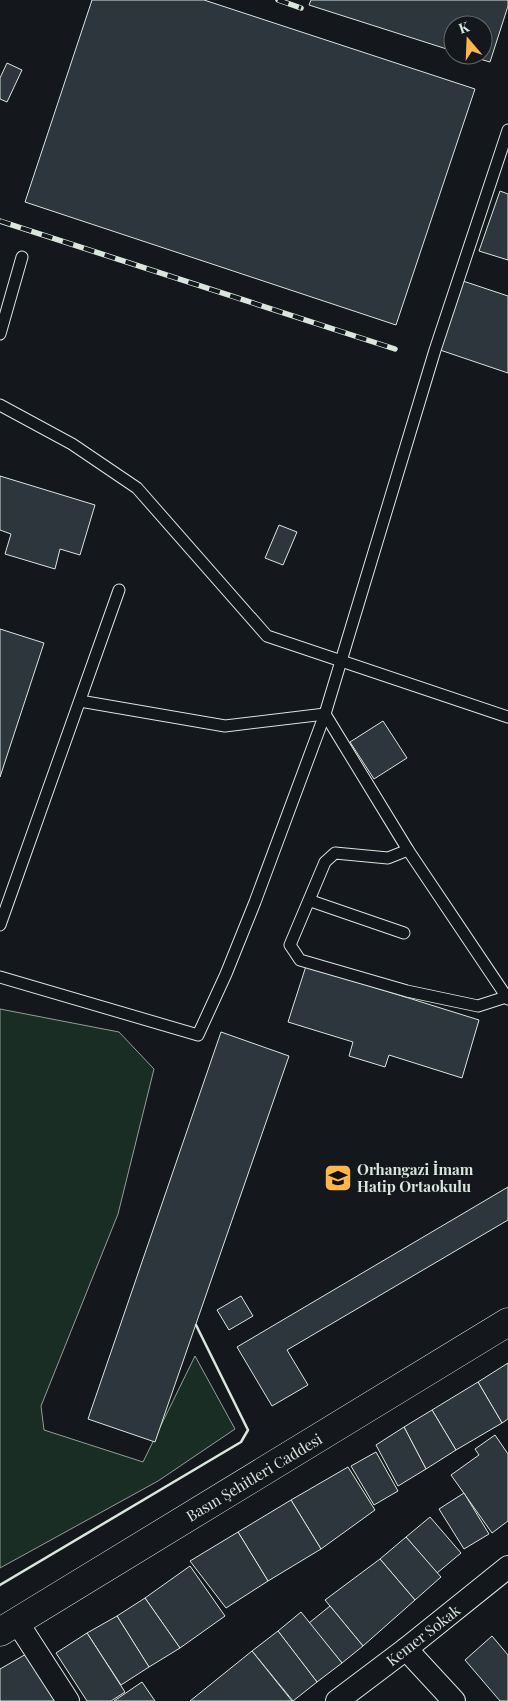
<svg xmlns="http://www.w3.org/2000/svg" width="508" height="1701" font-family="'Playfair Display',serif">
<rect width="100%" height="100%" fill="#14181c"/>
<polygon fill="#1a2d24" stroke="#939e99" points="0,1009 119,1032 154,1069 118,1214 41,1406 44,1430 143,1462 195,1356 235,1429 158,1481 0,1568"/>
<g fill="#2c363c" stroke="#d8e6dc">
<polygon points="92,0 204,0 475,89 396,325 25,202"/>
<polygon points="311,0 508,0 508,6 490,62 466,55 483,55 483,25 453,25 453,51 309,5"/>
<polygon points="7,63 22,70 7,102 0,99 0,78"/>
<polygon points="500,191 508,194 508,260 479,251"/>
<polygon points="463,281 508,296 508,373 440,350"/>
<polygon points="0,476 95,505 80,555 60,549 55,569 5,554 11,534 0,530"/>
<polygon points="279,525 297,532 283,565 265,558"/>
<polygon points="0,629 44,643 0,777"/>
<polygon points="383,721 407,758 374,779 350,742"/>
<polygon points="306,966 479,1020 462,1078 389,1055 385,1067 349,1056 353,1042 288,1022"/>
<polygon points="221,1032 289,1056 155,1442 88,1419"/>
<polygon points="508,1187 508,1220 287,1350 308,1385 272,1406 237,1347"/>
<polygon points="241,1296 253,1316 229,1330 217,1310"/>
<polygon points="508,1363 508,1419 502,1423 478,1382"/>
<polygon points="478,1382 502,1423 456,1450 432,1410"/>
<polygon points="432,1410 456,1450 426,1469 404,1427"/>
<polygon points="404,1427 426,1469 398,1486 376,1445"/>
<polygon points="495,1435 508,1454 508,1521 492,1533 451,1475 479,1455 475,1449"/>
<polygon points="376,1452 398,1491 374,1505 351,1466"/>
<polygon points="348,1467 375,1510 321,1549 291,1500"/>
<polygon points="464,1493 489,1534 464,1549 439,1509"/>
<polygon points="291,1500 321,1549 268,1581 238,1532"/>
<polygon points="430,1517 461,1553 437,1573 406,1537"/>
<polygon points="238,1532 268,1581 226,1608 190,1561"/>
<polygon points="406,1537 441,1577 415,1600 380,1559"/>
<polygon points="380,1559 415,1600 363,1646 325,1600"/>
<polygon points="190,1566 225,1616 180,1648 145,1598"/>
<polygon points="145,1598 180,1648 149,1667 117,1616"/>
<polygon points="330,1606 363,1646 342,1663 309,1623"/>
<polygon points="301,1612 342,1663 317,1682 278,1631"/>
<polygon points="117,1616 149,1667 121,1685 87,1633"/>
<polygon points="278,1631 317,1682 293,1701 252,1651"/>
<polygon points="87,1633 125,1692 111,1701 87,1701 56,1653"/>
<polygon points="492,1636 508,1655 508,1701 500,1701 465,1660"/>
<polygon points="35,1649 64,1701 0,1701 0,1669"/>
<polygon points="252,1651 292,1701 190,1701"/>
<polygon points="142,1682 155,1701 114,1701"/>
</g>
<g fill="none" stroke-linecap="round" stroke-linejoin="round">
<g stroke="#d8e6dc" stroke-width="13">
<g id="service">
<polyline points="0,334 22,257"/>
<polyline points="0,405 72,444 137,488 267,636 508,717"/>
<polyline points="80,701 225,726 325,714 408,850 508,999"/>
<polyline points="408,850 388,858 335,853 325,862 290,945 300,960 407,991 478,1006 506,997"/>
<polyline points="311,901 404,933"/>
<polyline points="0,925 119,590"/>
<polyline points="0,977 198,1035 226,974 255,902 325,714 435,350 508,130"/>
</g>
</g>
<g stroke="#d8e6dc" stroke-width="24">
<g id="minor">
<polyline points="17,1622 68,1701"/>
<polyline points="406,1649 454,1701"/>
<polyline points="337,1701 406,1649 508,1567"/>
</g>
</g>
<g stroke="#d8e6dc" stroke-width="29">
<polyline id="secondary" points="0,1632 508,1322"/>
</g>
<use href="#service" stroke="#14181c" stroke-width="11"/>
<use href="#minor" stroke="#14181c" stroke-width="22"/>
<use href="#secondary" stroke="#14181c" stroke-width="28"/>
<g stroke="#d8e6dc" stroke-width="5.5">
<g id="rail">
<polyline points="278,0 301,8"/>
<polyline points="0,221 395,349"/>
</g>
</g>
<use href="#rail" stroke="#14181c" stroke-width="4" stroke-dasharray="11" stroke-linecap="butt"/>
<polyline stroke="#d8e6dc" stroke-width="2.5" points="0,1585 241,1442 248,1430 196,1325"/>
</g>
<defs>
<g id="school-square" transform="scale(1.4375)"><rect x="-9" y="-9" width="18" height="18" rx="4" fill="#ffb74d" stroke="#14181c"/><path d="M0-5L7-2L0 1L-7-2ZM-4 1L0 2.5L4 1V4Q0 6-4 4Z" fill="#111"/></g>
</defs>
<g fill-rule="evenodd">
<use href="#school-square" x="338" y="1178"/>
</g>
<g text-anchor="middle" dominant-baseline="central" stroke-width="4" stroke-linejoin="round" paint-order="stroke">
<g font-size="15" font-weight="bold" fill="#d8e6dc" stroke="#14181c" text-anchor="start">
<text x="357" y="1169">Orhangazi İmam<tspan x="357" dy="17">Hatip Ortaokulu</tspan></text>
</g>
<g font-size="15" fill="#d8e6dc" stroke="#14181c">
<text transform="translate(254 1477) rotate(-31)">Basın Şehitleri Caddesi</text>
<text transform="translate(423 1635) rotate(-38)">Kemer Sokak</text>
</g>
</g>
<g transform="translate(468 40) rotate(341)"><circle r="24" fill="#14181c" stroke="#626a69"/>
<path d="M0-4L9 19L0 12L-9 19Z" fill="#ffb74d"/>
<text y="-8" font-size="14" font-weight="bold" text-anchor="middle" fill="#d8e6dc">K</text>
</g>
</svg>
